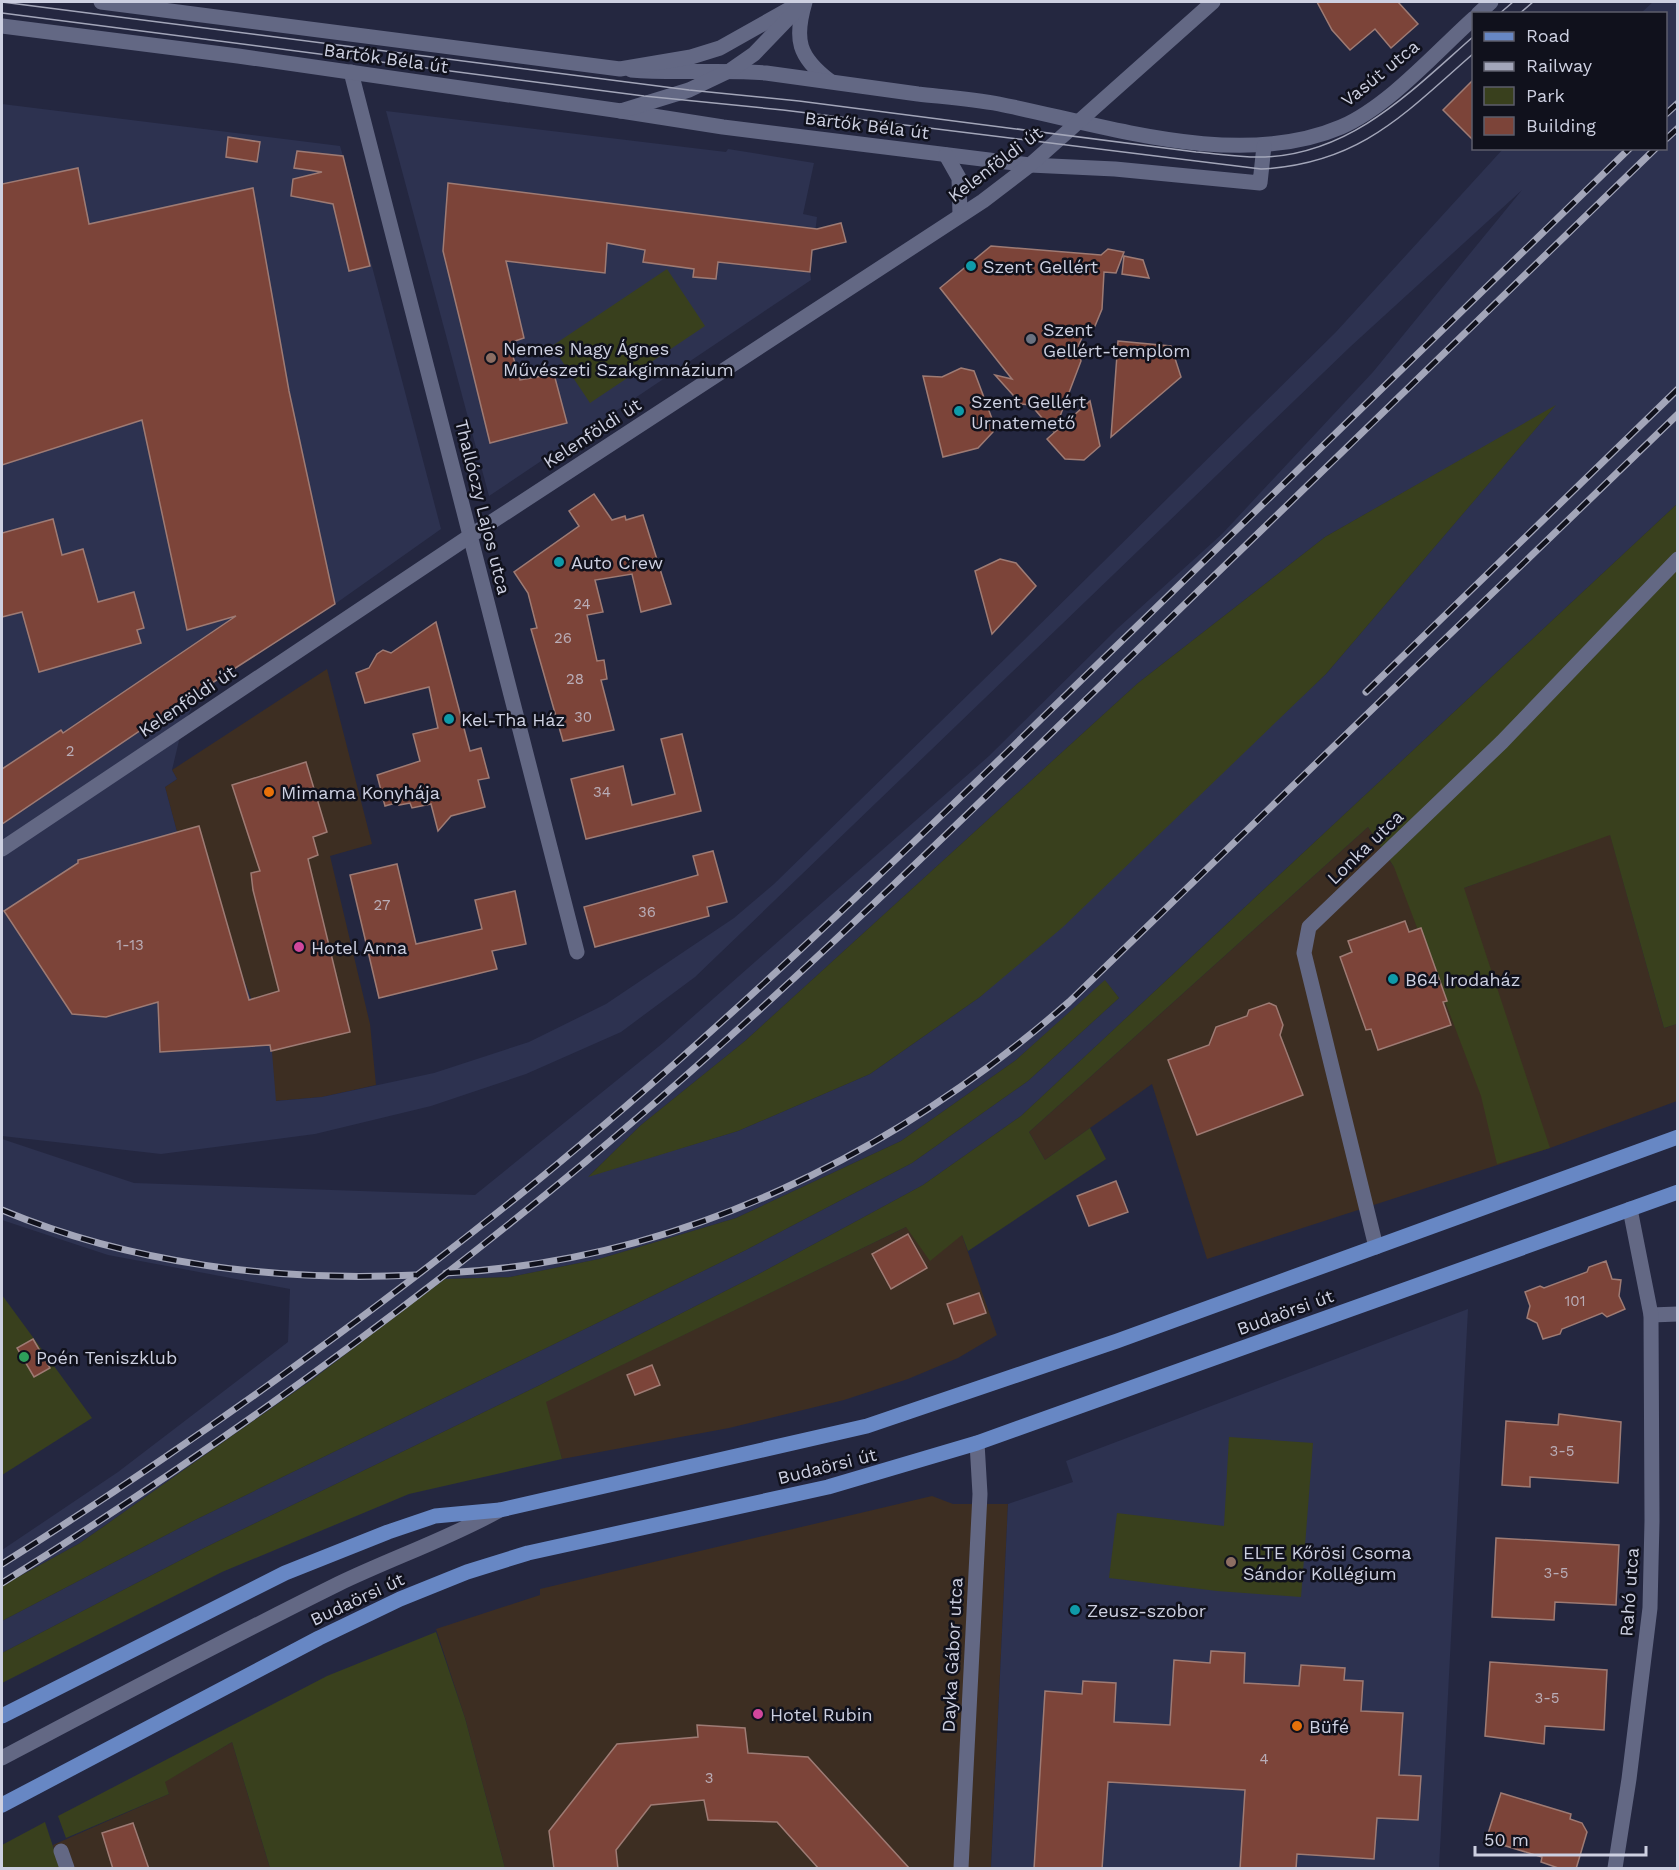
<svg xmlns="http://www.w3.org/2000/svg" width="1679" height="1870" font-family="'Work Sans',sans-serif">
<rect width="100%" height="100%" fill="#242740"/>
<g fill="#3d2e22">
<polygon points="327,669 372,844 330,856 370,1024 376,1085 322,1097 275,1101 270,1045 243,978 199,826 177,832 165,787 177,779 172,770"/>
<polygon points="1368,827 1394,867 1464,888 1610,834 1664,1028 1677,1024 1677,1101 1550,1148 1207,1259 1152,1084 1045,1160 1029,1132"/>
<polygon points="906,1227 962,1235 997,1335 958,1358 908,1379 844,1400 729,1428 562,1459 545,1402"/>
<polygon points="932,1496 953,1504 1008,1504 991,1868 505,1868 465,1718 436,1629 540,1595 540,1589"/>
<polygon points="232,1742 270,1868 60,1868 53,1845 169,1794 164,1782"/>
</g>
<g fill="#2d3250" fill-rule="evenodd">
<path d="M1653 2H1677V504L1021 1116 923 1185 757 1275 540 1385 204 1548 2 1653V1621L193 1521 746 1250 912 1163 1028 1081 1119 998 1105 981 1016 1060 901 1141 736 1218 599 1259 510 1277 445 1279 313 1379 80 1543 2 1586V1550L118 1472 288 1342 290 1289 108 1255 2 1220V1139L134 1183 475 1195 663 1043 989 756 1118 628 1222 534 1373 372 1522 190 1350 347 695 977 621 1032 526 1074 431 1106 315 1134 161 1154 2 1136V104L340 146 343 156 441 529 335 604 200 691 182 728 172 770 177 779 165 787 177 832 199 826 243 978 254 1008 269 1015 276 1101 322 1097 434 1073 529 1042 606 1004 734 918 774 884 1014 650 1336 332 1503 149 1666 148V14L1641 13ZM1554 407 1326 674 980 997 870 1074 738 1131 589 1176 641 1125 745 1041 1138 683 1325 537Z"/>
<polygon points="386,111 726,152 728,149 814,163 803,214 817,217 810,272 811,280 489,496"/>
<polygon points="1468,1309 1439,1868 991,1868 1008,1504 1073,1482 1066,1461"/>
</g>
<g fill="#39401d">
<polygon points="667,269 705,326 590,403 552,346"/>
<polygon points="1556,405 1326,674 1063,927 980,997 870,1074 738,1131 588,1177 641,1125 745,1041 1138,683 1325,537"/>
<polygon points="1677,504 1677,1024 1664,1028 1610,835 1464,888 1550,1148 1497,1164 1481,1096 1394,867 1368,827 1029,1132 1045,1160 1090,1128 1106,1159 968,1251 962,1235 930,1261 906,1227 546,1402 562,1459 409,1494 222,1572 2,1683 2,1653 204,1548 540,1385 757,1275 923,1185 1021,1116"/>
<polygon points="1105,980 1119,998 1028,1081 912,1163 746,1250 193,1521 2,1621 2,1586 80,1543 313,1379 445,1279 510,1277 599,1259 736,1218 901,1141 1016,1060"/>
<polygon points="2,1295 92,1418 2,1475"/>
<polygon points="1229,1437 1313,1443 1301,1597 1217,1591 1109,1578 1117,1513 1224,1526"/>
<polygon points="436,1632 465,1718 505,1868 270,1868 232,1742 165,1782 169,1794 66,1838 58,1816 327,1676"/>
<polygon points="45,1822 60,1868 2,1868 2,1845"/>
</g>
<g fill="#7c4439" stroke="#9e7b74" stroke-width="1.5">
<polygon points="1317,2 1398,2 1418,24 1391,48 1375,29 1350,50 1332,30"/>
<polygon points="1473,80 1473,140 1443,110"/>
<polygon points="228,137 260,142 257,162 226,157"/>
<polygon points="297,151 343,156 370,266 349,271 333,204 291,196 293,179 322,172 294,168"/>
<polygon points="78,168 89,224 253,188 289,391 335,604 184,701 2,824 2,769 61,730 63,733 236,616 187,630 142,420 2,465 2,184"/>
<polygon points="448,183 817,229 841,223 846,242 812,250 810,272 718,262 716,279 693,277 694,269 643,262 645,250 607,243 605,273 506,261 524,338 509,343 520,380 554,374 567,423 490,443 443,251"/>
<polygon points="991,246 1101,255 1108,249 1124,252 1116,273 1104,272 1102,309 1095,326 1088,326 1078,346 1081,361 1054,432 1031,405 1021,404 995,375 1012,379 940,288"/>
<polygon points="1124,256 1143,260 1149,278 1122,274"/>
<polygon points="1118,341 1171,346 1181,377 1111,437"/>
<polygon points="961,368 974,371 994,424 993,432 978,448 943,457 923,376 942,377"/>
<polygon points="1090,401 1100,446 1084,460 1065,459 1047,439"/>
<polygon points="594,494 612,520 625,516 626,520 643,515 671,604 641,612 632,574 595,580 603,612 587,615 597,661 604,660 607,679 601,680 614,730 563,741 531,629 537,628 528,593 514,572 579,526 569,511"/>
<polygon points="53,519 62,555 83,549 98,602 134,592 144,628 137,630 141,643 39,672 22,612 2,617 2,533"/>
<polygon points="1000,559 1016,563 1036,586 992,634 975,571"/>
<polygon points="436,622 470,751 481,748 489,778 478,780 485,807 451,816 438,831 431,804 412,808 410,803 399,805 399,802 385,806 377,775 420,761 413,734 438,728 429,687 365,703 356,673 369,668 377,654 383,650 391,653"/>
<polygon points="682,734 701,811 586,839 571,779 623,766 632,805 675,794 661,739"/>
<polygon points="306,762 327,832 313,837 318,855 308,859 350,1032 271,1051 270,1045 160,1052 158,1002 106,1017 72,1014 4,911 78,863 78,860 199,826 249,1000 279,991 253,890 251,873 260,871 232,785"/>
<polygon points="713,851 727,902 707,907 709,916 595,947 584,907 698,875 693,856"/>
<polygon points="397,864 416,944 482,929 475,900 515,891 526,944 492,951 497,969 379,998 350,875"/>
<polygon points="1405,921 1409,932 1421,928 1447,1001 1443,1002 1451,1025 1378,1050 1371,1029 1366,1030 1340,957 1352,952 1348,941"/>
<polygon points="1269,1003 1276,1006 1283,1025 1280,1035 1303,1095 1197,1135 1168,1060 1209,1045 1216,1027 1247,1016 1249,1010"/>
<polygon points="1116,1181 1128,1212 1089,1226 1077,1196"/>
<polygon points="908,1234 927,1268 891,1289 872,1254"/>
<polygon points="1606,1261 1612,1279 1621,1280 1619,1296 1625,1309 1607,1317 1602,1313 1562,1329 1560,1334 1543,1339 1537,1323 1527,1318 1530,1306 1525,1292 1540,1286 1544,1288 1587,1272 1589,1267"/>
<polygon points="979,1293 986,1313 954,1324 947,1304"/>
<polygon points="33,1339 50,1368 34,1377 17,1348"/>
<polygon points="652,1365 660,1385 635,1395 627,1375"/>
<polygon points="1559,1414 1621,1422 1618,1483 1530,1477 1530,1487 1502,1485 1506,1421 1558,1425"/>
<polygon points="1496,1538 1619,1545 1616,1605 1555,1602 1554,1620 1492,1617"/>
<polygon points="1211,1651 1245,1653 1244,1683 1299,1686 1301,1665 1345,1668 1344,1680 1363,1681 1361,1711 1403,1713 1399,1775 1421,1776 1418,1820 1377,1818 1374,1859 1297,1854 1296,1869 1240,1869 1245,1790 1108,1782 1102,1869 1034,1869 1045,1691 1082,1694 1083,1681 1116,1683 1114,1722 1170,1725 1174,1660 1210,1663"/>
<polygon points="1490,1662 1607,1670 1604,1730 1545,1726 1544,1744 1485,1736"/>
<polygon points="697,1725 745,1728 748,1753 808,1757 910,1869 819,1869 777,1822 708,1820 704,1800 651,1805 616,1850 618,1869 554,1869 549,1831 617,1744 698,1737"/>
<polygon points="1501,1793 1571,1814 1570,1819 1582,1823 1587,1832 1576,1869 1561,1869 1541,1862 1542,1857 1486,1840"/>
<polygon points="133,1823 149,1869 113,1869 102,1833"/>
</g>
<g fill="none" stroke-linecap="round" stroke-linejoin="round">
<g stroke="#636884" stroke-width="15">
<path d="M805 2C794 39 798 57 830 81"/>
<polyline points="1478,14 1491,2"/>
<path d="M631 70C676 74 721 69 766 73 816 80 867 87 918 94 945 97 972 99 999 104 1104 125 1238 171 1341 127 1389 106 1435 53 1474 18"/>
<polyline points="351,72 577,952"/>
<polyline points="621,111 723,127 1030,165 1115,169 1260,183 1264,146"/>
<polyline points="946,155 959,178 960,215"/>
<polyline points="2,849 470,536 983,201 1030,165 1213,2"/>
<polyline points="1376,1247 1304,953 1309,927 1502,742 1678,559"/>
<polyline points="1651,1315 1678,1314"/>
<polyline points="61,1851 67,1868"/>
<polyline points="961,1868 980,1494 977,1443"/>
<polyline points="1615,1868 1629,1779 1650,1608 1652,1521 1651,1315 1630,1209"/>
</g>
<g stroke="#636884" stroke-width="15">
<polyline points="101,2 620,69 691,57 720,48 800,3"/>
<polyline points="2,26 238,56 621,111 689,90 731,70 754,54 804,2"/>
</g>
<path stroke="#636884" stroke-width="15" d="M2 1758C113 1699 225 1640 338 1584 392 1558 448 1539 500 1510"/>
<g stroke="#6787c4" stroke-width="15">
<polyline points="2,1716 285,1573 388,1532 435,1516 500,1510 867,1426 1117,1341 1678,1137"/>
<polyline points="2,1805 319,1638 400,1599 467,1572 528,1553 828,1487 977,1443 1678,1192"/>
</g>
<g stroke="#a3a6b9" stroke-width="1.5">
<path d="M2 2 689 90 799 101 1196 152C1219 154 1242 158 1265 157 1353 153 1411 91 1474 36"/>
<path d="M2 13 644 96 783 110 1261 169C1360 164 1404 114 1474 53"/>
<polyline points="1499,14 1513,2"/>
<polyline points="1519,14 1533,2"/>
</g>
<g stroke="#a3a6b9" stroke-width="7">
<g id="rail">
<polyline points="1666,114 1678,103"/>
<polyline points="1666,139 1678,128"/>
<polyline points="1366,692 1678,389"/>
<path d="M2 1210C131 1264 278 1282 416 1275"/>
<path d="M446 1273C682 1261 894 1154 1069 1002L1678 414"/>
<path d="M2 1564C185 1449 363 1321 532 1185 720 1032 894 862 1068 693 1255 512 1442 330 1630 148"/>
<path d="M2 1583C198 1461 387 1325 566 1178 742 1033 905 875 1069 716 1265 527 1460 338 1656 148"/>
</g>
</g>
<use href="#rail" stroke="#10111c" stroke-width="4.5" stroke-dasharray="14" stroke-linecap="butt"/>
</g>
<g fill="#0f9aa8" stroke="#10111c" stroke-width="2">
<circle cx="971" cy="266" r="6"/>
<circle cx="959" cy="411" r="6"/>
<circle cx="559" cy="562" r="6"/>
<circle cx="449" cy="719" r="6"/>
<circle cx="1393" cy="979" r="6"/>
<circle cx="1075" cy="1610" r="6"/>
</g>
<circle fill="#6b7280" stroke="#10111c" stroke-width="2" cx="1031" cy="339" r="6"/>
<g fill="#8d6e63" stroke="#10111c" stroke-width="2">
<circle cx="491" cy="358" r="6"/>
<circle cx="1231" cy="1562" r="6"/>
</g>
<g fill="#e8710a" stroke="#10111c" stroke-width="2">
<circle cx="269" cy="792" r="6"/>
<circle cx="1297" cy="1726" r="6"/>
</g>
<g fill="#d1479c" stroke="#10111c" stroke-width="2">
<circle cx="299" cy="947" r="6"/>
<circle cx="758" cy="1714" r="6"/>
</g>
<circle fill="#2e9e5b" stroke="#10111c" stroke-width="2" cx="24" cy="1357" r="6"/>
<g text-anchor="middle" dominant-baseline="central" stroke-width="5" stroke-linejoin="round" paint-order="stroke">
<g font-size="15" fill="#b9adb7">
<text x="582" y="604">24</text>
<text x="563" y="638">26</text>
<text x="575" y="679">28</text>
<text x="583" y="717">30</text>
<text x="70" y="751">2</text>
<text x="602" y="792">34</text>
<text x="382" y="905">27</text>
<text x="647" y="912">36</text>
<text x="130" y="945">1-13</text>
<text x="1575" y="1301">101</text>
<text x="1562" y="1451">3-5</text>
<text x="1556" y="1573">3-5</text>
<text x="1547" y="1698">3-5</text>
<text x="1264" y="1759">4</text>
<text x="709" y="1778">3</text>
</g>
<g font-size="18" fill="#cdd0e1" stroke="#10111c">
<text transform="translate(386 58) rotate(8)">Bartók Béla út</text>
<text transform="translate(1380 73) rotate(-39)">Vasút utca</text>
<text transform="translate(867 125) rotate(7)">Bartók Béla út</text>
<text transform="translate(995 164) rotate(-37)">Kelenföldi út</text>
<text transform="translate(592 433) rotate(-33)">Kelenföldi út</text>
<text transform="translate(483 507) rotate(76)">Thallóczy Lajos utca</text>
<text transform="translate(187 701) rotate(-34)">Kelenföldi út</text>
<text transform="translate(1365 847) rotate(-44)">Lonka utca</text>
<text transform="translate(1285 1312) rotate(-20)">Budaörsi út</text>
<text transform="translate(827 1466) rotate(-14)">Budaörsi út</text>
<text transform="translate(1629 1592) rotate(-86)">Rahó utca</text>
<text transform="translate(357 1599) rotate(-25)">Budaörsi út</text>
<text transform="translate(952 1655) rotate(-87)">Dayka Gábor utca</text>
</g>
<g font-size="18" fill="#cdd0e1" stroke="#10111c" text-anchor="start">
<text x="983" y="266">Szent Gellért</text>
<text x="1043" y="329">Szent<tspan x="1043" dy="21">Gellért-templom</tspan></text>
<text x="503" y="348">Nemes Nagy Ágnes<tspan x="503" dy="21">Művészeti Szakgimnázium</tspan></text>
<text x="971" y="401">Szent Gellért<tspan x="971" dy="21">Urnatemető</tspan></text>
<text x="571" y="562">Auto Crew</text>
<text x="461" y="719">Kel-Tha Ház</text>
<text x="281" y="792">Mimama Konyhája</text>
<text x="311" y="947">Hotel Anna</text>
<text x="1405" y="979">B64 Irodaház</text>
<text x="36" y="1357">Poén Teniszklub</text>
<text x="1243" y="1552">ELTE Kőrösi Csoma<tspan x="1243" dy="21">Sándor Kollégium</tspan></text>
<text x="1087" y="1610">Zeusz-szobor</text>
<text x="770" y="1714">Hotel Rubin</text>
<text x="1309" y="1726">Büfé</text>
</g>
</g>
<rect width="1679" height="1870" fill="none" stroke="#cdd0e1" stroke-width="6"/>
<rect x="1472" y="12" width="195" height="138" fill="#10111c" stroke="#5c5d6b" stroke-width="1.5"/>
<rect x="1484" y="32" width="30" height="9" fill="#6787c4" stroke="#5c5d6b" stroke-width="1.5"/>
<text x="1526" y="42" font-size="18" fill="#cdd0e1">Road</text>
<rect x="1484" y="62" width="30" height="9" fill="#a3a6b9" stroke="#5c5d6b" stroke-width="1.5"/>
<text x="1526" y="72" font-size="18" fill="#cdd0e1">Railway</text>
<rect x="1484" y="87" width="30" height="18" fill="#39401d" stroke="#5c5d6b" stroke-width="1.5"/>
<text x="1526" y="102" font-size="18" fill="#cdd0e1">Park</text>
<rect x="1484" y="117" width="30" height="18" fill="#7c4439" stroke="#5c5d6b" stroke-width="1.5"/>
<text x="1526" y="132" font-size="18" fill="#cdd0e1">Building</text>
<path d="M1475 1846v9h171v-9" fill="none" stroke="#cdd0e1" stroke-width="3"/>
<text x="1484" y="1846" font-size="18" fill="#cdd0e1" stroke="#10111c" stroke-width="4.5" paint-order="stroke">50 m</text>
</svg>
